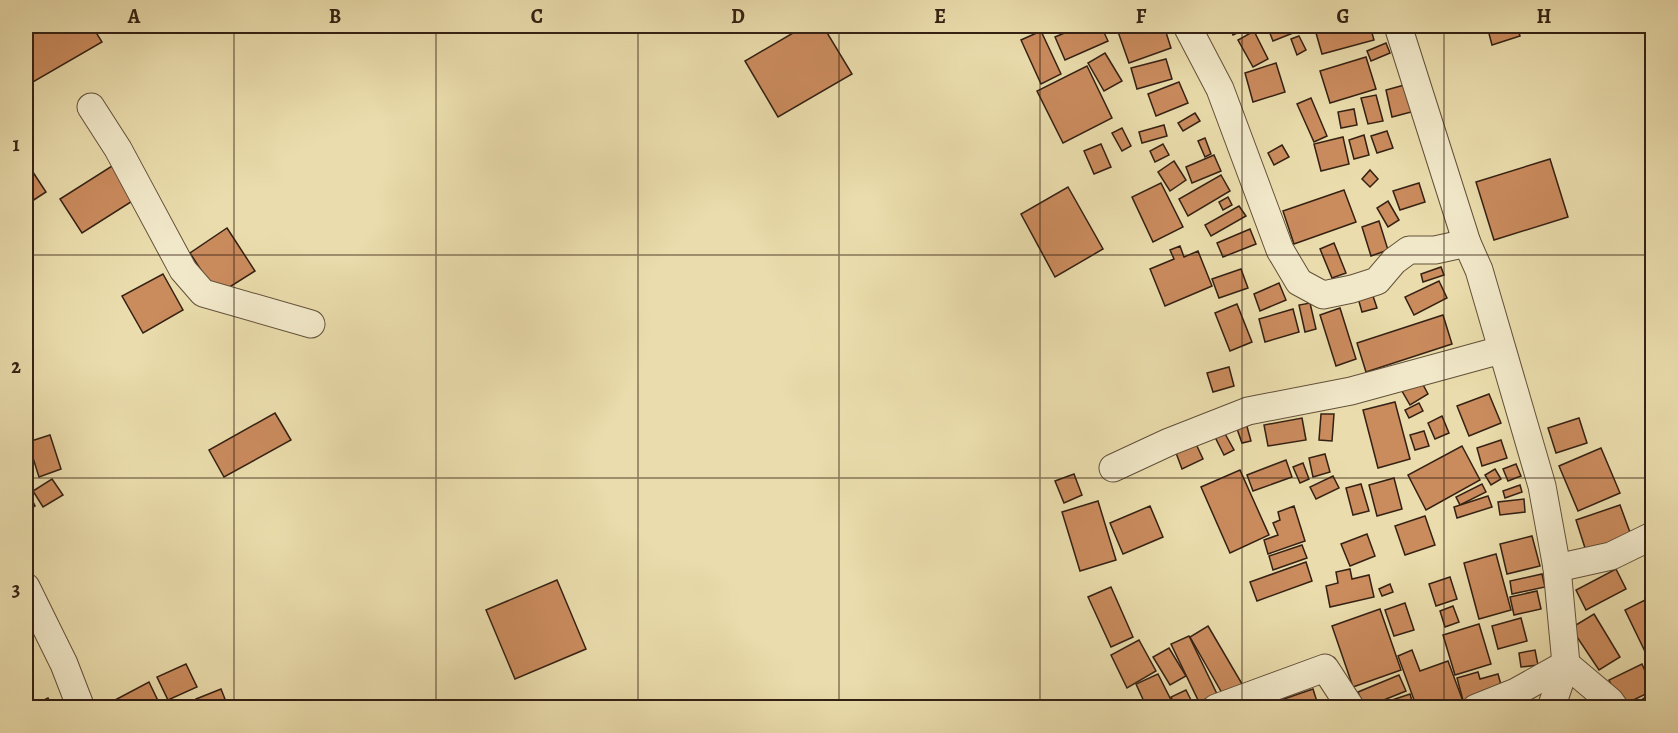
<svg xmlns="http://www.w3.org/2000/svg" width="1678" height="733" font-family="Alegreya,serif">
<rect width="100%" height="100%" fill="#eadcac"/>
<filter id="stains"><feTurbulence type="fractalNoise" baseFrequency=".00333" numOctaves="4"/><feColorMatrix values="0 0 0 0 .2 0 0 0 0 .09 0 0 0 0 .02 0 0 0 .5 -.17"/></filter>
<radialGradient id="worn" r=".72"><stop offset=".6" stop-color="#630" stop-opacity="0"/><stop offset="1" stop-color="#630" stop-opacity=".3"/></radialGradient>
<g fill="#ca8b5d" stroke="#342113" stroke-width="1.5">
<polygon points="26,26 92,26 102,42 26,86"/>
<polygon points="805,26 823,26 852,74 778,117 745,61"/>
<polygon points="1081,26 1101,26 1108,41 1065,60 1055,37"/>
<polygon points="1116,26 1164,26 1171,48 1129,63"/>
<polygon points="1229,26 1252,26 1233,35"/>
<polygon points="1267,26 1302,26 1303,29 1273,41"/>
<polygon points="1314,26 1370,26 1374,40 1322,54"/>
<polygon points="1487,26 1517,26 1520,36 1492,45"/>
<polygon points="1041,31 1061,74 1041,84 1021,40"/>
<polygon points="1254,31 1268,59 1253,67 1238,40"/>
<polygon points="1299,36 1306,50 1297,55 1291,39"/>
<polygon points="1386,43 1390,53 1371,61 1367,51"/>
<polygon points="1105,53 1122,81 1104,91 1088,63"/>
<polygon points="1366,57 1376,89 1330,103 1320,71"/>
<polygon points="1166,59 1172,79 1137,89 1131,68"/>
<polygon points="1276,63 1285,92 1253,102 1245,73"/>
<polygon points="1087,66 1112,118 1063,143 1037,91"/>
<polygon points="1179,82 1188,103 1156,116 1148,94"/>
<polygon points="1408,84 1415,111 1392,117 1386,90"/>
<polygon points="1376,95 1383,121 1368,124 1361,98"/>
<polygon points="1311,98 1327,136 1314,142 1297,104"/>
<polygon points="1354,109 1357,125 1341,128 1338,112"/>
<polygon points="1195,113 1200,121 1183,131 1178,123"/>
<polygon points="1164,125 1167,136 1142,143 1139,132"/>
<polygon points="1122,128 1131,146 1122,151 1112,133"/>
<polygon points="1387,131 1393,148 1377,153 1371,136"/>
<polygon points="1364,135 1369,155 1354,159 1349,140"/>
<polygon points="1343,137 1349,164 1321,171 1314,144"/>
<polygon points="1205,138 1211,154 1205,157 1198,141"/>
<polygon points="1101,144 1111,167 1094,174 1084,151"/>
<polygon points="1163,144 1169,155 1155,162 1150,151"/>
<polygon points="1282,145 1289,157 1274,165 1268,153"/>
<polygon points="1214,155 1221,171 1192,183 1186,167"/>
<polygon points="1550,159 1568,217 1494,240 1476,182"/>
<polygon points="1174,161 1186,180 1170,191 1158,172"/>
<polygon points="27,163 46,192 26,205 26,164"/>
<polygon points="112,166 134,200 82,233 60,199"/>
<polygon points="1370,170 1378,179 1370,187 1362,179"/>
<polygon points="1221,175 1230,191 1188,216 1179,199"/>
<polygon points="1161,183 1183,227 1153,242 1132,197"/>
<polygon points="1419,183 1425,202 1400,210 1393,191"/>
<polygon points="1068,187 1103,249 1055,277 1021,214"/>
<polygon points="1344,190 1356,222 1294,244 1283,211"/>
<polygon points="1228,197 1232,205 1223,210 1219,202"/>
<polygon points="1388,201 1399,220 1388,227 1377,208"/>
<polygon points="1239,206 1246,216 1211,236 1205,225"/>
<polygon points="1379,221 1388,250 1371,256 1362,227"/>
<polygon points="227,228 255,271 217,295 190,253"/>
<polygon points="1250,229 1256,244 1223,257 1217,243"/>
<polygon points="1334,243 1346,273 1332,278 1320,249"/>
<polygon points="1180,246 1184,257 1198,251 1212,286 1165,306 1150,269 1174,259 1170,250"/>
<polygon points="1441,267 1444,275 1423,282 1421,274"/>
<polygon points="1241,269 1248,288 1219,298 1212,279"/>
<polygon points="163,274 183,310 143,333 122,296"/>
<polygon points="1439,281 1447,298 1414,315 1405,297"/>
<polygon points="1279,283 1286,300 1260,311 1254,294"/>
<polygon points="1372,293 1377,308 1362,312 1358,298"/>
<polygon points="1310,303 1316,329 1305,332 1299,305"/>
<polygon points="1237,304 1252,342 1230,351 1215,313"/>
<polygon points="1340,308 1356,359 1336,366 1320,315"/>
<polygon points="1293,309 1299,332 1265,342 1259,319"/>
<polygon points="1443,315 1452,344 1366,372 1357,343"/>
<polygon points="1229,367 1234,386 1213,392 1207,373"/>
<polygon points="1421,381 1428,394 1410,405 1402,391"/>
<polygon points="1489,394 1501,423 1469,436 1457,406"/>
<polygon points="1395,402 1410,459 1378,468 1363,410"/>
<polygon points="1419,403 1423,411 1409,418 1405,410"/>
<polygon points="275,413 291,440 224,477 209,450"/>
<polygon points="1321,414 1334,414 1332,441 1319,440"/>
<polygon points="1442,416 1449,433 1435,439 1428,423"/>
<polygon points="1302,418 1306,440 1268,446 1264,425"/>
<polygon points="1579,418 1587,443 1556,453 1548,428"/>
<polygon points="1246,423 1251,441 1242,443 1236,426"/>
<polygon points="1424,431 1429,446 1415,450 1410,435"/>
<polygon points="1224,432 1234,450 1224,455 1215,437"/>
<polygon points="50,435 61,469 39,477 28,442"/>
<polygon points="1501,440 1507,458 1482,466 1477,448"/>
<polygon points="1196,444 1203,459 1182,469 1176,453"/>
<polygon points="1462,446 1480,480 1426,510 1408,475"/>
<polygon points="1601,448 1620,493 1578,511 1559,466"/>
<polygon points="1325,454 1330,472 1313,477 1309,458"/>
<polygon points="1286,460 1292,477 1253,491 1247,475"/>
<polygon points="1303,463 1309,479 1300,483 1293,467"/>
<polygon points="1516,464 1521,476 1508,481 1503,469"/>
<polygon points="1495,469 1501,479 1491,485 1485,475"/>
<polygon points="1240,470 1269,535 1230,553 1201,487"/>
<polygon points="1074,474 1082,495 1064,503 1055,481"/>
<polygon points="1333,476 1339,488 1316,499 1310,487"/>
<polygon points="1394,478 1402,509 1377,516 1369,485"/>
<polygon points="52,479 63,495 43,507 33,491"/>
<polygon points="1361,484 1369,511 1353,515 1346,488"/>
<polygon points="1482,484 1486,492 1460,505 1456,497"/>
<polygon points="1520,485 1522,492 1505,498 1503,491"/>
<polygon points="27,489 35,506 26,511 26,490"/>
<polygon points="1488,496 1492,507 1457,518 1454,507"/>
<polygon points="1524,499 1525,512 1500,515 1498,502"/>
<polygon points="1098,501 1116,560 1080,571 1062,512"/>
<polygon points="1620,505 1631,535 1586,551 1576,520"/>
<polygon points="1150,506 1163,537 1123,554 1110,523"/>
<polygon points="1294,506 1305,541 1268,554 1264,540 1278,535 1273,523 1280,520 1278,512"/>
<polygon points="1425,516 1435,545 1405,555 1395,526"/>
<polygon points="1367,534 1375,556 1350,566 1341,544"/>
<polygon points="1532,536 1540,566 1507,574 1500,544"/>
<polygon points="1302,545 1307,558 1273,570 1269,556"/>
<polygon points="1496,554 1511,610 1479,619 1464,563"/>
<polygon points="1306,562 1312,581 1257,601 1250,582"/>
<polygon points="1350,569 1352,579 1369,575 1374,597 1330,607 1326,586 1338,583 1336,572"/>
<polygon points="1616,569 1626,589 1586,610 1576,590"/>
<polygon points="1542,574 1545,587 1512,594 1510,581"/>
<polygon points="1450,577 1457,599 1436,606 1429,584"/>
<polygon points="557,580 586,649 515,679 486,610"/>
<polygon points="1390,584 1393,592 1382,596 1379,589"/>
<polygon points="1111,587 1133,637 1111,647 1088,597"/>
<polygon points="1537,591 1541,609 1514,615 1510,597"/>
<polygon points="1649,598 1652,606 1652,666 1625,610"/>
<polygon points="1405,603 1414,630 1394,636 1385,610"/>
<polygon points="1453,606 1459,622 1445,627 1440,611"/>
<polygon points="1380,609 1401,670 1353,687 1332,626"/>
<polygon points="1594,614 1620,657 1599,670 1571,628"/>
<polygon points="1521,618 1527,641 1498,649 1492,626"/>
<polygon points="1479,624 1491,664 1455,675 1443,635"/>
<polygon points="1208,626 1245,689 1226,700 1190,637"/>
<polygon points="1189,636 1217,694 1199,702 1171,644"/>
<polygon points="1139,640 1156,671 1127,688 1111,655"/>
<polygon points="1169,648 1186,676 1170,685 1153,657"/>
<polygon points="1412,650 1420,671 1448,661 1464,704 1455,708 1417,708 1398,656"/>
<polygon points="1535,650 1538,665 1521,667 1519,653"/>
<polygon points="186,664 197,687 168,700 157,677"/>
<polygon points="1642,664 1652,687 1652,691 1621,706 1609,680"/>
<polygon points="1478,672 1480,679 1498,674 1503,692 1464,704 1457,678"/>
<polygon points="1158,674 1172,702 1160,708 1147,708 1136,684"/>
<polygon points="1399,675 1406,691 1364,708 1358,692"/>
<polygon points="149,682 160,705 154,708 100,708"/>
<polygon points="221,689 225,699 206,708 199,708 196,699"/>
<polygon points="1313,689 1319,708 1277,708 1275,702"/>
<polygon points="1186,690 1194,706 1176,708 1171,697"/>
<polygon points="1410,694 1414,708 1381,708 1380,704"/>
<polygon points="1650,694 1652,698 1652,708 1636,708 1634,705"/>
<polygon points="48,698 53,708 28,708"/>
</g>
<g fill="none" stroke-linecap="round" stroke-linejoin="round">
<g stroke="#625039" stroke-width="29">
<g id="street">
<polyline points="1187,26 1220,89 1280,250 1299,282 1323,295 1352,289 1377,281 1394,261 1409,250 1435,250 1467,243"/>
<polyline points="1398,26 1467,243 1479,270 1542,486 1557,568 1566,664 1551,708"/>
<polyline points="91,107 118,149 183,270 203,293 311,324"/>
<polyline points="1113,468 1169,442 1248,411 1351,391 1501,350"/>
<polyline points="1557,568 1611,556 1652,536"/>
<polyline points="26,587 64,664 81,708"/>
<polyline points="1566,664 1610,701 1615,708"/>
<polyline points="1216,708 1325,668 1351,708"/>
<polyline points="1476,708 1516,692 1566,664"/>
</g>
</g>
<use href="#street" stroke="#f1e8c9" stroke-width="27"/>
</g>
<path fill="none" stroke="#342113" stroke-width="1.5" stroke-opacity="0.55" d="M234 26V708M436 26V708M638 26V708M839 26V708M1040 26V708M1242 26V708M1444 26V708M26 255H1652M26 478H1652"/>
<rect width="1678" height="733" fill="none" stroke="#eadcac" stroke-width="66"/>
<rect x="33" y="33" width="1612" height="667" fill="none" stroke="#342113" stroke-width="2"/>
<g font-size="20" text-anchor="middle" font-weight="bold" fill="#342113">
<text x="134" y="23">A</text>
<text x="335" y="23">B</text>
<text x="537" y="23">C</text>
<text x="738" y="23">D</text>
<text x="940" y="23">E</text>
<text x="1141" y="23">F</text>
<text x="1343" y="23">G</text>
<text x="1544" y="23">H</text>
<text x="16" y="151">1</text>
<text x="16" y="373">2</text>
<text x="16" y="596">3</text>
</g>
<rect width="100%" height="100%" filter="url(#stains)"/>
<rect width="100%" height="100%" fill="url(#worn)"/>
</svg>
